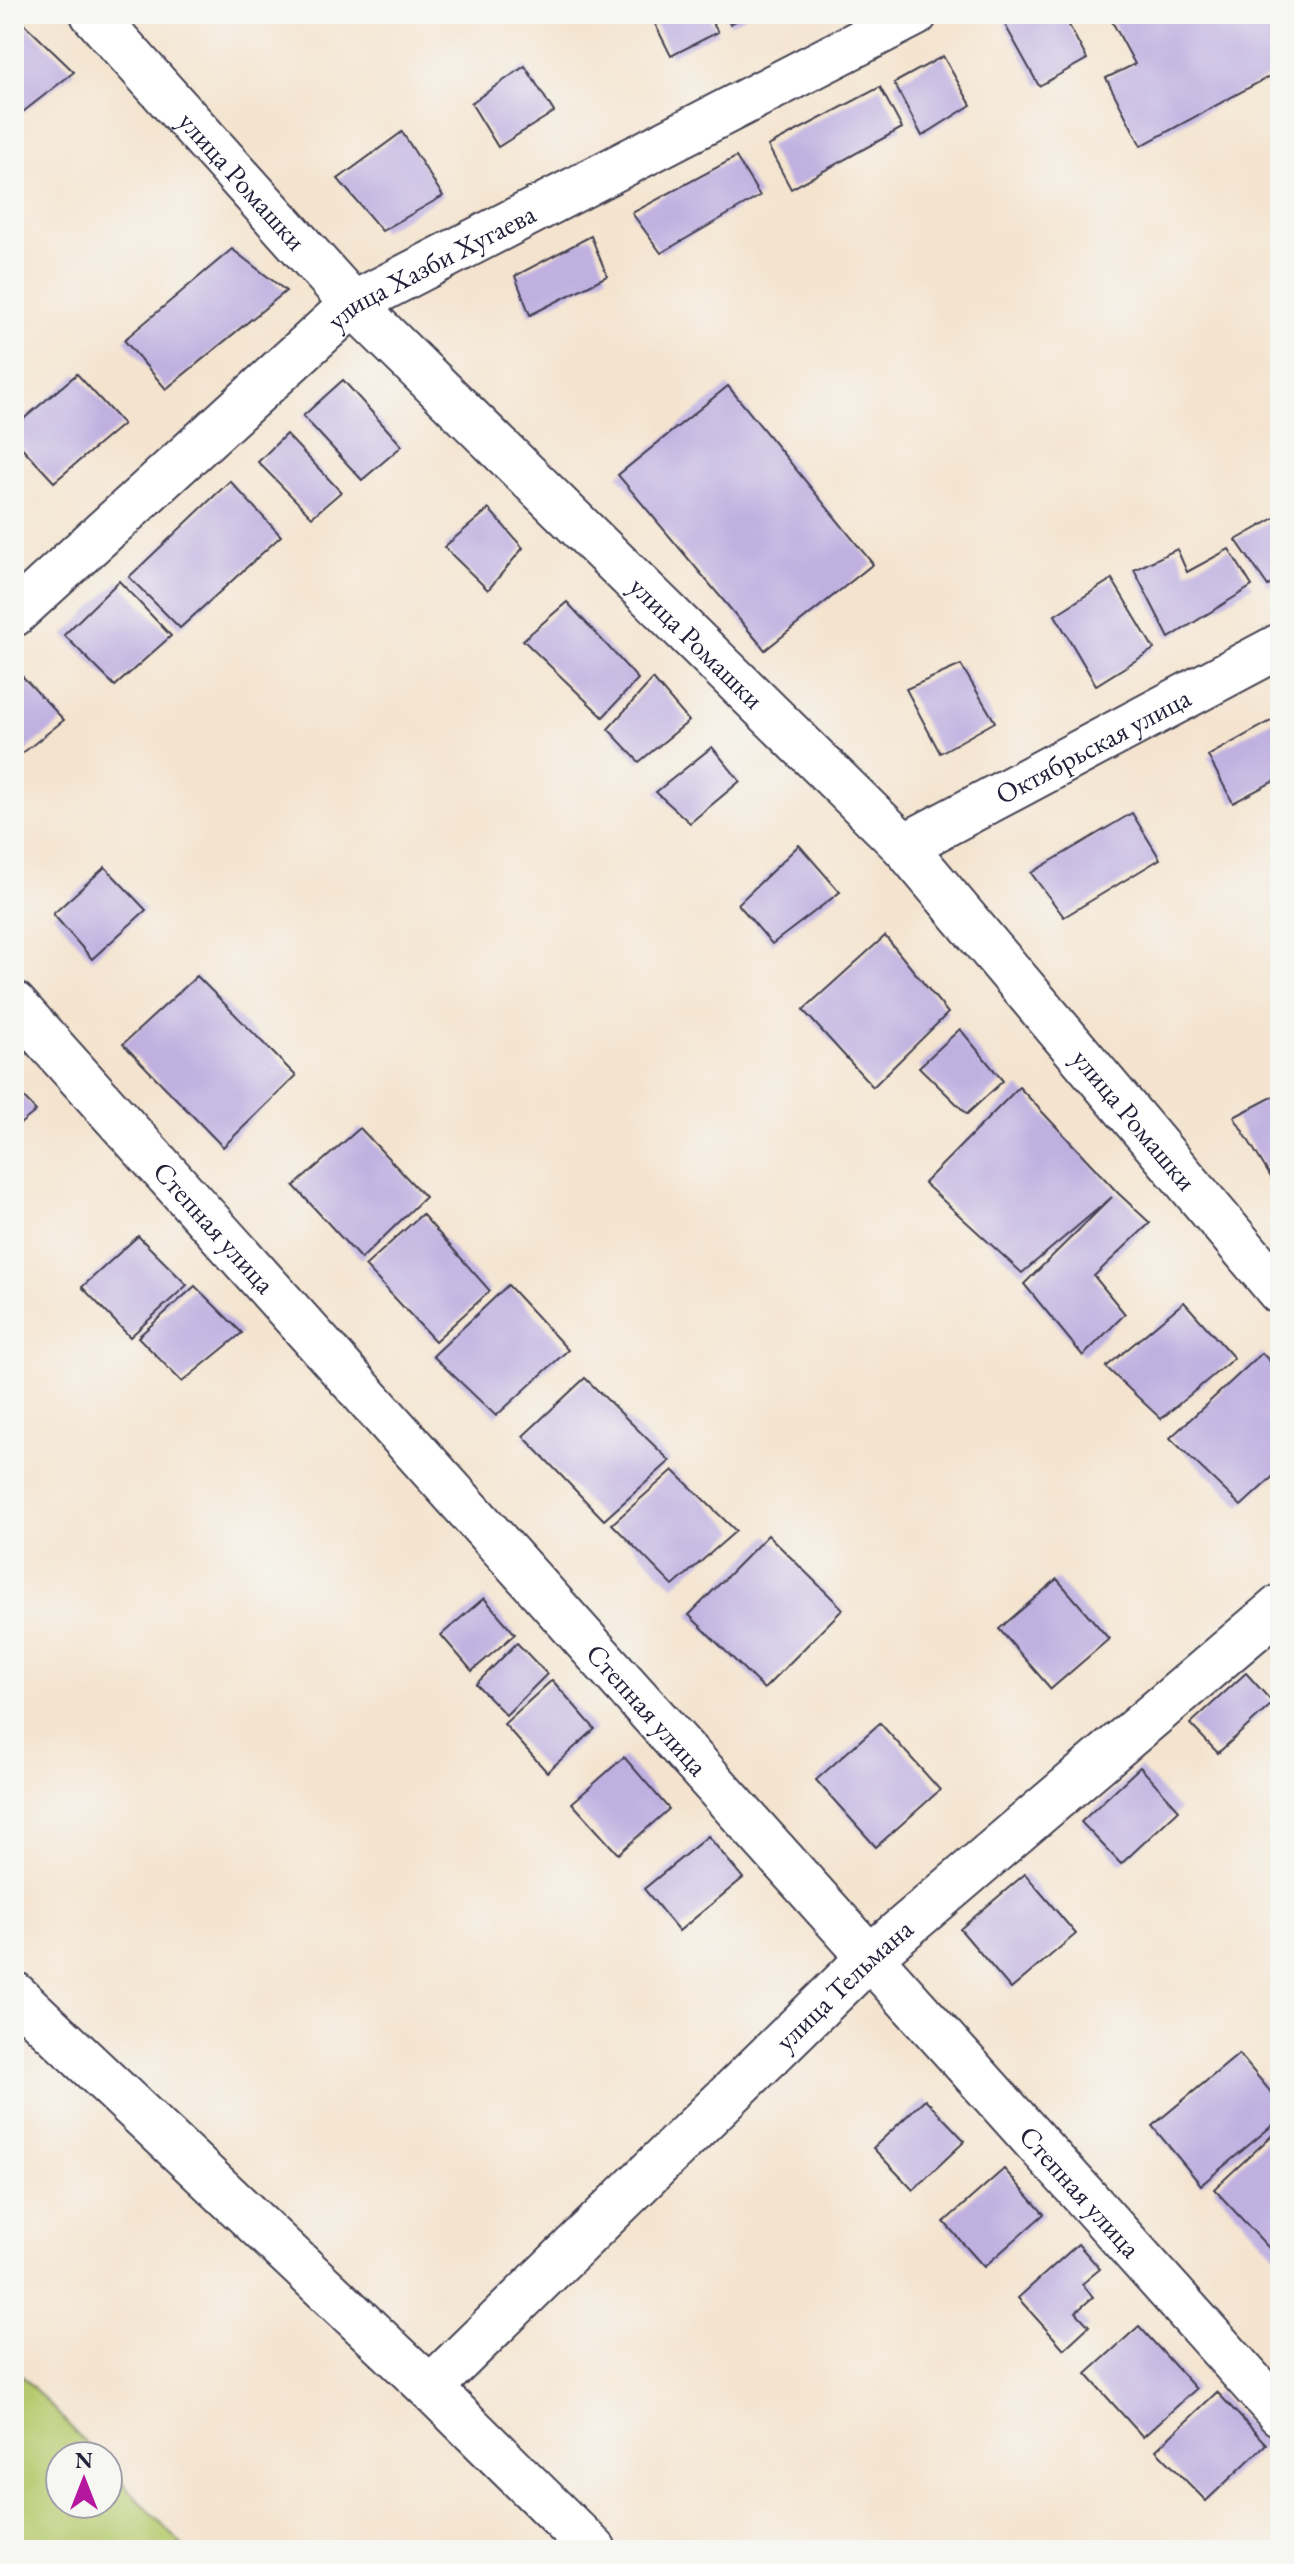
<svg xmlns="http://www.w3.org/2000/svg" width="1294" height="2564" font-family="'EB Garamond',serif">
<rect width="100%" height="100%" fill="#f6f6f2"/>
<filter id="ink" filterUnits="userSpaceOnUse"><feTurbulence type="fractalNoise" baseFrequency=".0125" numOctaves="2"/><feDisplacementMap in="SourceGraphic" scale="16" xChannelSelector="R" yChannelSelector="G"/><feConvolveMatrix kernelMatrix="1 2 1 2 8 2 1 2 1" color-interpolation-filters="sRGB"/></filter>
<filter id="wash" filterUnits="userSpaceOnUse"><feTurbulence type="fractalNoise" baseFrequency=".006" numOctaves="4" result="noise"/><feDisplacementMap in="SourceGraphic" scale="32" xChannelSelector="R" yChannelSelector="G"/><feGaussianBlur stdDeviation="1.8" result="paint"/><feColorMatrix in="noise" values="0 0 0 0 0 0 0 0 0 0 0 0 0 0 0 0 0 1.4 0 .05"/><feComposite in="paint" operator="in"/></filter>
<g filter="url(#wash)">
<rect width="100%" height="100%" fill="#f4e4cf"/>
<polygon fill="#b6c96c" stroke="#6c7654" stroke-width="2" points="14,2367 98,2456 60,2456 60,2504 108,2504 108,2467 186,2550 14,2550"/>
<g id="blocks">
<g fill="#bfb0e0">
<polygon points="14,14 74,72 14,119"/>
<polygon points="650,14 707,14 718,32 671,56"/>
<polygon points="724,14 749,14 730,24"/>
<polygon points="1020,14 1063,14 1087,59 1039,86 1004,23"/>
<polygon points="1108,14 1280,14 1280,71 1141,146 1106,78 1135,64"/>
<polygon points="943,56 971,105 922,136 894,83"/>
<polygon points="525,66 554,112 498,147 471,103"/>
<polygon points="880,87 902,128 791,189 768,146"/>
<polygon points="402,132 443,196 382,231 338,179"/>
<polygon points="736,157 760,196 661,253 632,213"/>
<polygon points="591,236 607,276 530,315 515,276"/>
<polygon points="232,249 286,291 166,389 124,340"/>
<polygon points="77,374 123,424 54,482 14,439 14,427"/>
<polygon points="343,380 402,446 362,480 303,416"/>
<polygon points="728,386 873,564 765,650 618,475"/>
<polygon points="286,434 341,492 312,517 258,462"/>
<polygon points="230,481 281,536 180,628 129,577"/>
<polygon points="489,509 523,548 488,590 444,547"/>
<polygon points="1280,515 1280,580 1268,586 1236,540"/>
<polygon points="1177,549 1187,572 1229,549 1252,586 1169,638 1134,570"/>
<polygon points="1112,579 1154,649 1096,685 1055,615"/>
<polygon points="119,581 171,636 115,686 64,635"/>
<polygon points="567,602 638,679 603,717 523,640"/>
<polygon points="961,665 995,722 940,753 906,689"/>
<polygon points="22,676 64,720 14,760 14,683"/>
<polygon points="653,679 689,721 639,762 608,729"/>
<polygon points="1280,716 1280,778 1233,803 1208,756"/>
<polygon points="712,747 740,781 690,823 656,792"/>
<polygon points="1132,813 1160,859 1064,917 1031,873"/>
<polygon points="799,845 840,892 772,944 738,904"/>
<polygon points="105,867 146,910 92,959 53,914"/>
<polygon points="885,936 948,1013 873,1087 803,1010"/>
<polygon points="197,976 296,1076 223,1147 123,1044"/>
<polygon points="960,1029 1003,1081 967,1114 919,1067"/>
<polygon points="14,1087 36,1111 14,1129"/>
<polygon points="1019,1087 1118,1193 1150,1223 1094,1276 1125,1314 1083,1356 1024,1284 1112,1197 1022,1273 924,1183"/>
<polygon points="1280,1093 1280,1192 1234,1117"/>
<polygon points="360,1128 425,1197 361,1259 294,1186"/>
<polygon points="422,1214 490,1291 435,1341 365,1266"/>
<polygon points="138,1236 187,1285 130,1337 82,1287"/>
<polygon points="508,1285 568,1350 496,1416 433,1356"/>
<polygon points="195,1286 242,1333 182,1382 138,1337"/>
<polygon points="1184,1302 1234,1358 1161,1419 1106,1367"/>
<polygon points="1262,1353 1280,1372 1280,1470 1241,1506 1170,1438"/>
<polygon points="585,1378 670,1461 604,1520 523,1436"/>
<polygon points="673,1470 736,1531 673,1586 612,1524"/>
<polygon points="768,1535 843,1609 764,1689 689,1615"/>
<polygon points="1057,1579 1109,1639 1051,1689 999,1629"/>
<polygon points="484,1598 515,1634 472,1671 441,1635"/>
<polygon points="517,1643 547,1674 506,1715 476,1684"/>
<polygon points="1246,1673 1273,1703 1218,1753 1190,1724"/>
<polygon points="552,1680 595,1729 547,1772 504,1724"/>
<polygon points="880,1723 940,1790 876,1847 816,1780"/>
<polygon points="624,1757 669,1809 618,1854 572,1803"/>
<polygon points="1140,1767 1179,1810 1121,1864 1081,1822"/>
<polygon points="708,1836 743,1878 679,1931 644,1889"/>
<polygon points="1025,1874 1076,1934 1011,1989 960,1929"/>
<polygon points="1239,2054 1280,2103 1280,2119 1201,2185 1152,2126"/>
<polygon points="925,2099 965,2141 913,2190 873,2148"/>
<polygon points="1280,2128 1280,2260 1214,2189"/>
<polygon points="1004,2169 1044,2214 984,2267 944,2222"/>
<polygon points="1078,2244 1100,2269 1082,2284 1093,2297 1076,2312 1089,2326 1064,2349 1018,2298"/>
<polygon points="1139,2326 1196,2389 1143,2437 1086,2374"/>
<polygon points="1217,2392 1266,2444 1206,2501 1156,2450"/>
</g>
</g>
</g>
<g filter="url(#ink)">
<use href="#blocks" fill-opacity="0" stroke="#423f51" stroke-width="2"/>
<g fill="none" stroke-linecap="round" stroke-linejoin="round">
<g stroke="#423f51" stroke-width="48">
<g id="minor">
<path id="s1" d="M93 14 353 304 904 846 1280 1292"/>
<path id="s2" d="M14 614 353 304 915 14"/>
<path id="s3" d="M904 846 1280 646"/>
<path id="s4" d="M14 1004 1280 2414"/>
<polyline points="14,1994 430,2388 594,2550"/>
<path id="s5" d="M430 2388 870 1957 1280 1607"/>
</g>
</g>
<use href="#minor" stroke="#fff" stroke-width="44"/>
</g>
</g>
<g text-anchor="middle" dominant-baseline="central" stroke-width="8" stroke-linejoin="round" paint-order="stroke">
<g font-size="28" fill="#22223b" stroke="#f6f6f2">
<text stroke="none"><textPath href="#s1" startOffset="224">улица Ромашки</textPath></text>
<text stroke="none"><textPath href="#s2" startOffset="546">улица Хазби Хугаева</textPath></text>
<text stroke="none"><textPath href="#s1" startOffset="872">улица Ромашки</textPath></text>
<text stroke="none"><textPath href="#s3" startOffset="214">Октябрьская улица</textPath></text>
<text stroke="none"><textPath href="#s1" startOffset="1520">улица Ромашки</textPath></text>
<text stroke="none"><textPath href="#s4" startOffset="300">Степная улица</textPath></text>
<text stroke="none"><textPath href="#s4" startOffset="948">Степная улица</textPath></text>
<text stroke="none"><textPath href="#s5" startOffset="578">улица Тельмана</textPath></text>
<text stroke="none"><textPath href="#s4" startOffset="1596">Степная улица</textPath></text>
</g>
</g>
<rect width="1294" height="2564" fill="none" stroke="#f6f6f2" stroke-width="48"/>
<g transform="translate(84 2480)"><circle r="38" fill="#f6f6f2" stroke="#a1a1a9" stroke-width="2"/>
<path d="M0-6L14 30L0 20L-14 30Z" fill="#b5179e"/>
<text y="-12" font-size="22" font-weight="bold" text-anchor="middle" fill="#22223b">N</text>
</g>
</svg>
